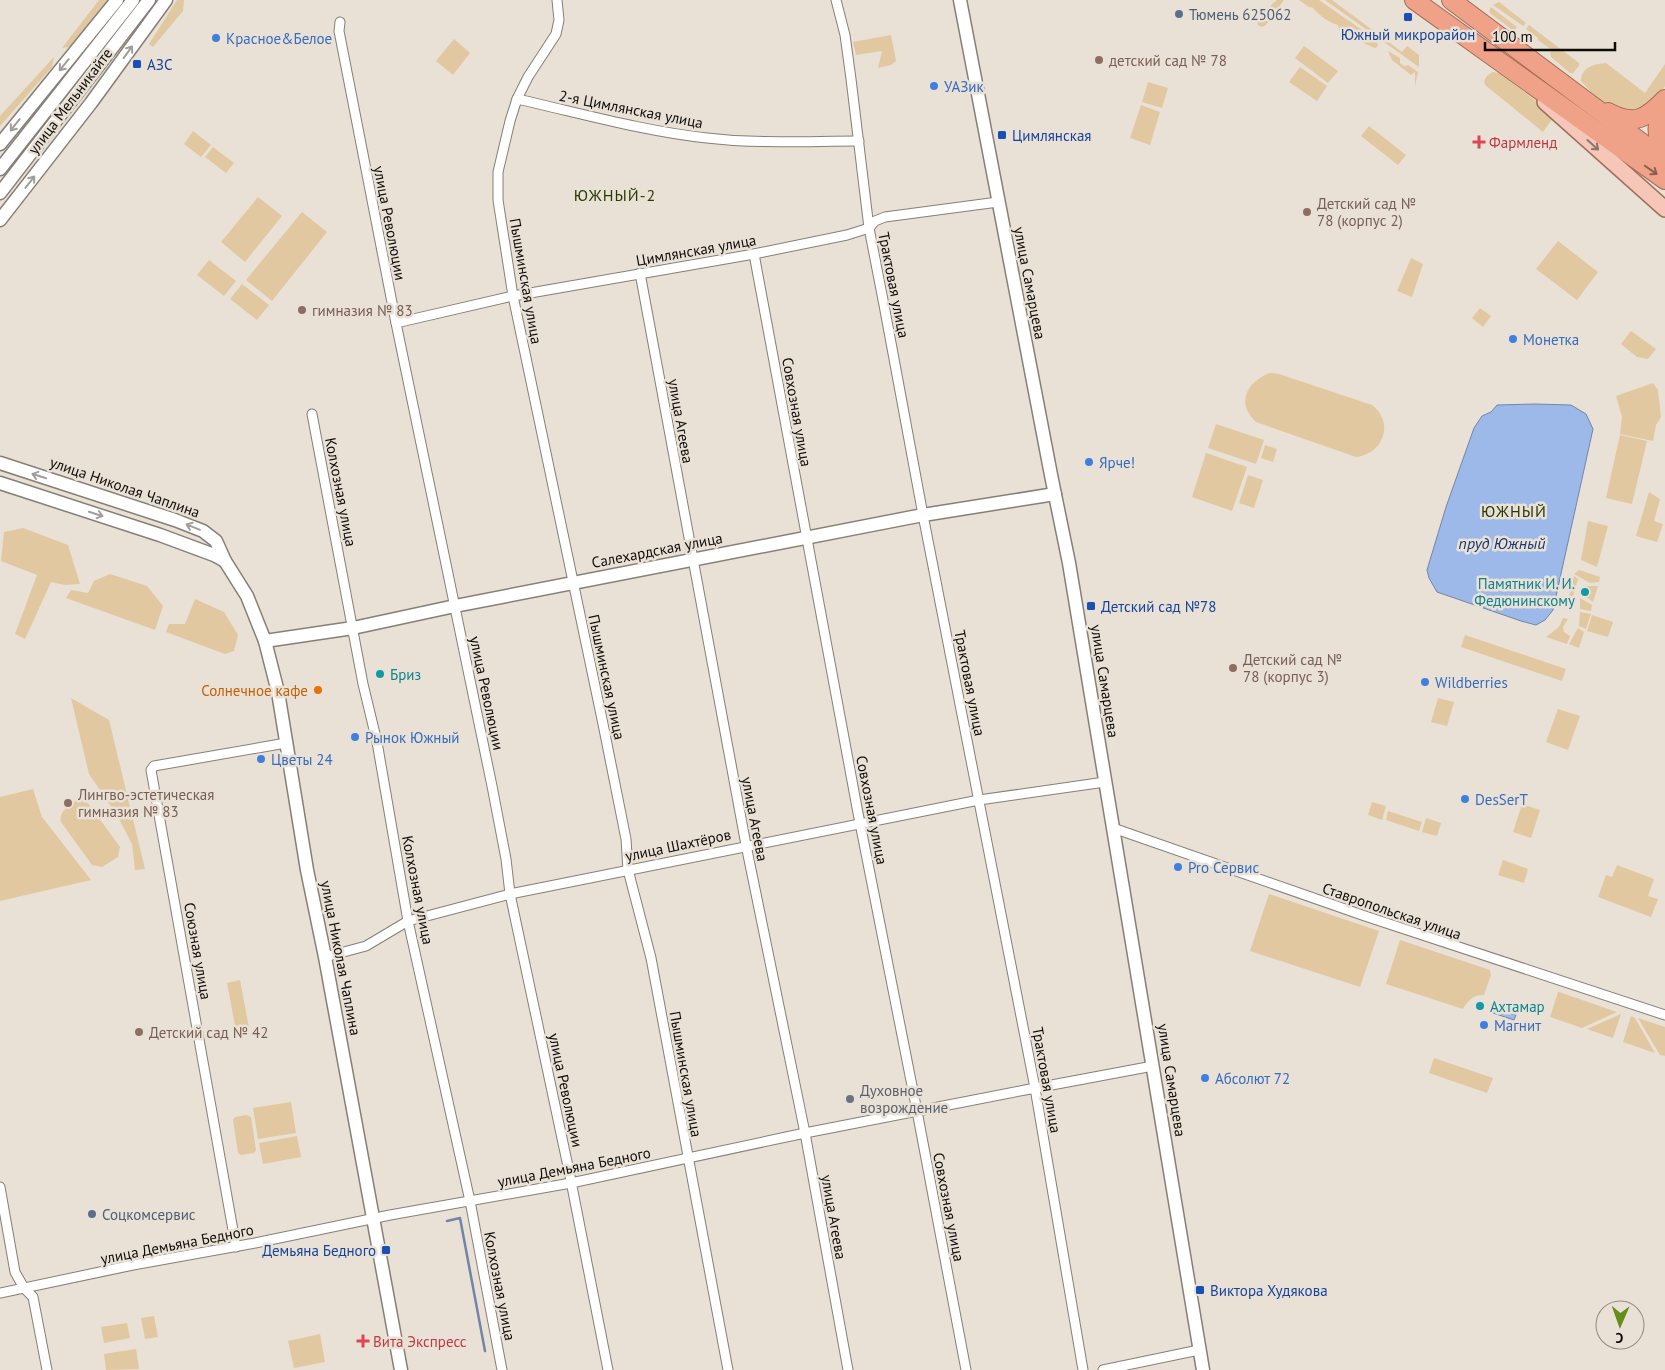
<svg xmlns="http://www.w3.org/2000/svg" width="1665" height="1370" font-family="'PT Sans',sans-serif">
<rect width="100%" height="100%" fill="#e9e1d6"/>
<g fill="#e1c8a1">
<polygon points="99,0 112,0 72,45 69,47 62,48"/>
<polygon points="177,0 184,0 183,11 153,47 149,44"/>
<polygon points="1277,0 1284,0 1266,25 1262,27 1258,25 1257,22 1262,15 1265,15 1272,4"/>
<path d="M1299 0H1319L1375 39 1378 45 1376 48C1369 47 1364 42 1357 40L1354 32 1351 34H1345L1339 29 1338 25C1329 23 1319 15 1313 8L1309 7Z"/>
<polygon points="1325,0 1332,0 1402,52 1407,46 1419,55 1419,67"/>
<polygon points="1499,2 1526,23 1523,26 1493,5"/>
<polygon points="1491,7 1517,27 1514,31 1491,14 1489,11"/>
<polygon points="1529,25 1579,63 1579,66 1573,73 1570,73 1551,57 1550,53 1552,50 1538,40 1538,38 1526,29"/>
<polygon points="891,35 896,61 891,65 878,68 882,51 856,55 853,42"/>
<polygon points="454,39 470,53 453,75 436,61"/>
<polygon points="1304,46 1338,71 1328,83 1295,58"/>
<polygon points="1388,51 1400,58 1400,63 1404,66 1408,65 1418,72 1415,86 1415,72 1411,75 1392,60"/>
<polygon points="54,57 52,67 0,126 0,116"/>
<path d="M1606 63 1645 93 1665 64V86L1652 107 1646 112 1616 111 1594 95 1581 81C1581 67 1594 64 1606 63Z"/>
<polygon points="1300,67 1327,86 1317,101 1289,82"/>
<path d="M1493 72 1500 73 1550 112 1553 118 1543 132 1485 85 1484 82C1485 78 1488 74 1493 72Z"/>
<polygon points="1148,82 1168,88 1162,108 1142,102"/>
<polygon points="1141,105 1160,112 1150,145 1130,138"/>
<polygon points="1369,126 1406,155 1398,165 1361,136"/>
<polygon points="193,131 211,145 201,157 184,144"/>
<polygon points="213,147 234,163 226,173 205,157"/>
<polygon points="258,197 282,216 245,262 221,242"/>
<polygon points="302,212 327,232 272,301 246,280"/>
<polygon points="1558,241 1598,272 1577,300 1536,269"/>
<polygon points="1411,258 1423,264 1412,297 1397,291"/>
<polygon points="209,260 236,281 224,296 197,275"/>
<polygon points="242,284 269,305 257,320 230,299"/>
<polygon points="1480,308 1491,316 1483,327 1472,318"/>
<polygon points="1631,331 1656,349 1648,359 1637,357 1621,344"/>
<path d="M1269 373 1279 374 1372 405C1395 423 1383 454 1356 457L1256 422C1236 403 1246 383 1269 373Z"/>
<polygon points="1653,383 1658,390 1661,417 1656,425 1653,441 1620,434 1622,417 1616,396"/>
<polygon points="1216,424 1264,440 1256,464 1208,448"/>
<polygon points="1620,435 1647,441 1632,504 1606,498"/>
<polygon points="1265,445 1277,449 1273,462 1261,458"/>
<polygon points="1206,453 1247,467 1232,511 1192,497"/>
<polygon points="1248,475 1263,480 1254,508 1239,503"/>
<polygon points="1649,492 1660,499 1654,521 1663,524 1657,542 1636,536"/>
<polygon points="1588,521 1608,526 1597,567 1581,560"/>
<polygon points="23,528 68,545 80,584 65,585 51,582 25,639 15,634 37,575 1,561 4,532"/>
<polygon points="1579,570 1600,577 1599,582 1590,583 1574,574"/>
<polygon points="110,574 147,586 163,606 155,630 66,598 71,590 88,593 94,581"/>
<polygon points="1574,576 1578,579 1573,596 1569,597"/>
<polygon points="1587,586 1598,586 1593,602 1585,596"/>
<polygon points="1580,598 1592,605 1591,611 1580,609"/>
<polygon points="195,599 224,612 238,635 234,651 225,654 166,632 169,624 185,624"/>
<polygon points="1580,612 1591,614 1586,629 1579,626"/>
<polygon points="1592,615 1613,622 1608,637 1587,631"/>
<polygon points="1563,618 1568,619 1563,627 1564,632 1570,636 1567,644 1546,637 1559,627"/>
<polygon points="1578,628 1584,632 1579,648 1569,644"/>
<polygon points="1465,635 1566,669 1562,681 1461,647"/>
<polygon points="71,698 109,720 145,869 135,870 132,844 117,815 89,774"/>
<polygon points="1438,698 1454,702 1447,726 1431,722"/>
<polygon points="1558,709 1580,716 1568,750 1546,742"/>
<polygon points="33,789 42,817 91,880 0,901 0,797"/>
<path d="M77 800H83L88 803 120 847 118 857 102 867 92 865 61 822C59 810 69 807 77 800Z"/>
<polygon points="1372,802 1386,806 1382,820 1368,815"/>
<polygon points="1522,804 1540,810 1531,838 1513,832"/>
<polygon points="1388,811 1422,822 1419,831 1386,820"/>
<polygon points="1426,818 1441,823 1437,836 1422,832"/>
<polygon points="1503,860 1528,869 1524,883 1498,875"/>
<polygon points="1617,865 1654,879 1648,896 1658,899 1651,917 1598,897 1606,875 1612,877"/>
<polygon points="1269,894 1379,931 1360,987 1250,951"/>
<path d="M1400 940 1490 970 1491 975 1484 995C1473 994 1468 1001 1463 1009L1386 984Z"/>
<polygon points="240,980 249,1028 236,1031 227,983"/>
<polygon points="1558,992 1559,992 1617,1012 1582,1028 1550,1017"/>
<polygon points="1621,1014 1613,1038 1587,1029"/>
<polygon points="1631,1016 1635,1018 1655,1053 1623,1042"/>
<polygon points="1638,1018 1665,1027 1665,1056 1660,1055"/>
<polygon points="1434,1058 1493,1078 1487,1093 1429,1073"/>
<polygon points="291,1102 296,1133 258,1139 253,1108"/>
<polygon points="246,1115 251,1117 256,1150 254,1153 241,1155 238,1153 233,1120 235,1117"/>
<polygon points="297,1136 301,1157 263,1164 259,1143"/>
<polygon points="154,1316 158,1337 145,1339 141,1318"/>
<polygon points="127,1323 130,1338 104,1343 101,1327"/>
<polygon points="320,1334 325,1362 294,1368 288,1341"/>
<polygon points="136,1349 139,1369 106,1370 104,1354"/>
</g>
<g fill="#9db9ea" stroke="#7285a6">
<polygon points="1535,404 1571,405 1586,414 1593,429 1553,610 1545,620 1536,625 1521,621 1437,592 1429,578 1427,570 1446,507 1474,428 1482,416 1491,412 1497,405"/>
<polygon points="1492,1007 1516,1015 1514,1020 1490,1012"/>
</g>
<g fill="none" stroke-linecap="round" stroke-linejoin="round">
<polyline stroke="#7285a6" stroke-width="2.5" points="447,1221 460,1218 485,1351"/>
<g stroke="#867f75" stroke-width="11">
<g id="street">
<polyline points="557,0 559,20 556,34 528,77 517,99 510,121 498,172 498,200 513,296 603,724 626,839 628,870 651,958 728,1370"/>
<polyline points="836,0 845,35 851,79 869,228 884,305 923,515 1035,1088 1083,1370"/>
<polyline points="340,22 339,31 396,323 492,786 506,859 510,894 569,1171 608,1370"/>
<path d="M517 99C580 113 643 131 707 138 757 144 808 141 859 141"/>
<polyline points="754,254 858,813 917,1111 966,1370"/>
<polyline points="640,273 746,845 805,1133 848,1370"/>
<polyline points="396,323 513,296 754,254 847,235 869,228 875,221 885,217 998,202"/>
<polyline points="312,414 363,684 377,742 408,921 470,1201 502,1370"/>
<polyline points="1113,828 1365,916 1665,1015"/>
<polyline points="325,957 366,946 408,921 510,894 979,800 1105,782"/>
<polyline points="0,1187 15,1272 24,1288 33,1297 47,1370"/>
<polyline points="236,1247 151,770 154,766 286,743"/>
<polyline points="0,1293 133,1265 255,1243 390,1215 571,1183 805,1133 1025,1090 1153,1066"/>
<polyline points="1103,1370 1199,1350"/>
</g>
</g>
<g stroke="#867f75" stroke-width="15">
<g id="secondary">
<polyline points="960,0 1051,475 1069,563 1203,1370"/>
<polyline points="0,144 117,0"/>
<polyline points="0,169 133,0"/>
<polyline points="0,193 149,0"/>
<polyline points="0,220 91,103 166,0"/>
<polyline points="0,463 175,520 203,531 216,541 225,561 247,596 265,641 278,692 307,870 325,957 401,1370"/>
<polyline points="0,483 160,535 214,555 225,561"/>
<polyline points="265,641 353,628 455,606 923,515 1055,494"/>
</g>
</g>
<g stroke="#a16e5b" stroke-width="18">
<polyline id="primary" points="1545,102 1665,209"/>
</g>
<g stroke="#a16e5b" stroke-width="20">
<g id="highway">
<polyline points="1414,0 1665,180"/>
<polyline points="1451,0 1665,160"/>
<path d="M1665 106C1655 122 1655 136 1665 153"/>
<path d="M1608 112C1634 126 1646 119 1665 99"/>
</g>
</g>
<use href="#street" stroke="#fff" stroke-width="9"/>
<use href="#secondary" stroke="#fff" stroke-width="12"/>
<use href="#primary" stroke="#f6c7b8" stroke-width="15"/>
<use href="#highway" stroke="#f0a288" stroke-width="18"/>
</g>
<defs><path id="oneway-shaft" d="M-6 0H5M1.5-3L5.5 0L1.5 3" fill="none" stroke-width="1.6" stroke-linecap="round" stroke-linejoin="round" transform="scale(1.25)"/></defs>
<g stroke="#9f9e9c">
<use href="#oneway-shaft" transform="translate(128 52) rotate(-54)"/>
<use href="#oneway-shaft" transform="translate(64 65) rotate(129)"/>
<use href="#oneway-shaft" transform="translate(15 125) rotate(128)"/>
<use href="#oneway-shaft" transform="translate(30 182) rotate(-52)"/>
<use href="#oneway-shaft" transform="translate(39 476) rotate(-162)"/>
<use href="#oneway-shaft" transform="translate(96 514) rotate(18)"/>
<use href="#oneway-shaft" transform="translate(193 527) rotate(-158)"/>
</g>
<use stroke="#8e7369" href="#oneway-shaft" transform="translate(1593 145) rotate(42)"/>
<use stroke="#8a5e4e" href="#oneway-shaft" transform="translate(1651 170) rotate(35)"/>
<g fill="#5c6f8a" stroke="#e9e1d6" stroke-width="2">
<circle cx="1179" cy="14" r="5"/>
<circle cx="92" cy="1214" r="5"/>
</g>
<g fill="#1a4fb4" stroke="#e9e1d6" stroke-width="2">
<rect x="1403" y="12" width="10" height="10" rx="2.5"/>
<rect x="132" y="59" width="10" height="10" rx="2.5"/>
<rect x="997" y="130" width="10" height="10" rx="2.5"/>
<rect x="1086" y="601" width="10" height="10" rx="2.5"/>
<rect x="381" y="1245" width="10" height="10" rx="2.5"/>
<rect x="1195" y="1285" width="10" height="10" rx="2.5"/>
</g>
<g fill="#3f7fe0" stroke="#e9e1d6" stroke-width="2">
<circle cx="216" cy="38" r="5"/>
<circle cx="934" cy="86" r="5"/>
<circle cx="1513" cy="339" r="5"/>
<circle cx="1089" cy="462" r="5"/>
<circle cx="1425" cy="682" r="5"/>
<circle cx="355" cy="737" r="5"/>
<circle cx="261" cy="759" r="5"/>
<circle cx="1465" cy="799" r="5"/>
<circle cx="1178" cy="867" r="5"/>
<circle cx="1484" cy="1025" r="5"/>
<circle cx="1205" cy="1078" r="5"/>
</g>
<g fill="#8d6e63" stroke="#e9e1d6" stroke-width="2">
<circle cx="1099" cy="60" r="5"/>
<circle cx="1307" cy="212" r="5"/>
<circle cx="302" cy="310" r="5"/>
<circle cx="1233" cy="668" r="5"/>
<circle cx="68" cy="803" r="5"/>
<circle cx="139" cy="1032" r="5"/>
</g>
<g fill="#e0444e" stroke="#e9e1d6" stroke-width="2">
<path d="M1476.5 134.5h5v5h5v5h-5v5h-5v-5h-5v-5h5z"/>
<path d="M360.5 1333.5h5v5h5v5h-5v5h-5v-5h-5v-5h5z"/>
</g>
<g fill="#0f9aa8" stroke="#e9e1d6" stroke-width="2">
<circle cx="1585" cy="592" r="5"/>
<circle cx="380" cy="674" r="5"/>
<circle cx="1480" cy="1006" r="5"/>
</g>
<circle fill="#e8710a" stroke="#e9e1d6" stroke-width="2" cx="318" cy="690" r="5"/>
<circle fill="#6b7280" stroke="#e9e1d6" stroke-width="2" cx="850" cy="1099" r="5"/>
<g text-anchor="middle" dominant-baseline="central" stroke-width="5" stroke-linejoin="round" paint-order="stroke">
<g font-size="15" fill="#4e5e75" stroke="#e9e1d6" text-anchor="start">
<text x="1189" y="14">Тюмень 625062</text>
<text x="102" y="1214">Соцкомсервис</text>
</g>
<g font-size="15" fill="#164399" stroke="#e9e1d6" text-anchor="start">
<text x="1408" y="34" text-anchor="middle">Южный микрорайон</text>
<text x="147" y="64">АЗС</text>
<text x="1012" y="135">Цимлянская</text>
<text x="1101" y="606">Детский сад №78</text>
<text x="376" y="1250" text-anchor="end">Демьяна Бедного</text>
<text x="1210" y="1290">Виктора Худякова</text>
</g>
<g font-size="15" fill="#366cbe" stroke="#e9e1d6" text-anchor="start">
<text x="226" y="38">Красное&amp;Белое</text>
<text x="944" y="86">УАЗик</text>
<text x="1523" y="339">Монетка</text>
<text x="1099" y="462">Ярче!</text>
<text x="1435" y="682">Wildberries</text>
<text x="365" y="737">Рынок Южный</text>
<text x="271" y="759">Цветы 24</text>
<text x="1475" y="799">DesSerT</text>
<text x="1188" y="867">Pro Сервис</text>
<text x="1494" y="1025">Магнит</text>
<text x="1215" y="1078">Абсолют 72</text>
</g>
<g font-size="15" fill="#785e54" stroke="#e9e1d6" text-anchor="start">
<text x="1109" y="60">детский сад № 78</text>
<text x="1317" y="203">Детский сад №<tspan x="1317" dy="17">78 (корпус 2)</tspan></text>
<text x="312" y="310">гимназия № 83</text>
<text x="1243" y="659">Детский сад №<tspan x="1243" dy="17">78 (корпус 3)</tspan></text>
<text x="78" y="794">Лингво-эстетическая<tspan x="78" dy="17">гимназия № 83</tspan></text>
<text x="149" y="1032">Детский сад № 42</text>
</g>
<g font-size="15" fill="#0e0c08" stroke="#e9e1d6">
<text transform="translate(70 101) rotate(-53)">улица Мельникайте</text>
<text transform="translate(631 109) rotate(11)">2-я Цимлянская улица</text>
<text transform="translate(390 223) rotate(79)">улица Революции</text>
<text transform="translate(696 250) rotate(-10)">Цимлянская улица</text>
<text transform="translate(526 281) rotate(80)">Пышминская улица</text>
<text transform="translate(1030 283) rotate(79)">улица Самарцева</text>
<text transform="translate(894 285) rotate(79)">Трактовая улица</text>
<text transform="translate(797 412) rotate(80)">Совхозная улица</text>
<text transform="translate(681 421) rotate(80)">улица Агеева</text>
<text transform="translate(125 487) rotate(19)">улица Николая Чаплина</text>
<text transform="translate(341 492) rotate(79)">Колхозная улица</text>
<text transform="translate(657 550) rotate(-11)">Салехардская улица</text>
<text transform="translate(607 677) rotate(78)">Пышминская улица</text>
<text transform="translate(1105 681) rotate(81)">улица Самарцева</text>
<text transform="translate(970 683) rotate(79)">Трактовая улица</text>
<text transform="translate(487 693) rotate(78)">улица Революции</text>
<text transform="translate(872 810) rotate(79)">Совхозная улица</text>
<text transform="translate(755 819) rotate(79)">улица Агеева</text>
<text transform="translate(678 845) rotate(-12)">улица Шахтёров</text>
<text transform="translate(418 890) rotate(79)">Колхозная улица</text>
<text transform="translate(1392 911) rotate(19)">Ставропольская улица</text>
<text transform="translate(198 951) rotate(80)">Союзная улица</text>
<text transform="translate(341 958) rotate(79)">улица Николая Чаплина</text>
<text transform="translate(686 1074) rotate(80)">Пышминская улица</text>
<text transform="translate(1047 1080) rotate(80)">Трактовая улица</text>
<text transform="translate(1172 1080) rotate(81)">улица Самарцева</text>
<text transform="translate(566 1090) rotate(78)">улица Революции</text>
<text transform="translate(574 1167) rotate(-11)">улица Демьяна Бедного</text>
<text transform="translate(949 1207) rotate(79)">Совхозная улица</text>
<text transform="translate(834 1217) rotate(80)">улица Агеева</text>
<text transform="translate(177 1244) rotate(-11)">улица Демьяна Бедного</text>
<text transform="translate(500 1286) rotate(79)">Колхозная улица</text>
</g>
<g font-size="15" fill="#be3a42" stroke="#e9e1d6" text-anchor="start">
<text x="1489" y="142">Фармленд</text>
<text x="373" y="1341">Вита Экспресс</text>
</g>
<g font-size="15" fill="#0d838f" stroke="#e9e1d6" text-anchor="start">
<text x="1575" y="583" text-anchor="end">Памятник И. И.<tspan x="1575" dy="17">Федюнинскому</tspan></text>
<text x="390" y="674">Бриз</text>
<text x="1490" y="1006">Ахтамар</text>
</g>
<g font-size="15" fill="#c56008" stroke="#e9e1d6" text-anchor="end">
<text x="308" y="690">Солнечное кафе</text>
</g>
<g font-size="15" fill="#5b616d" stroke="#e9e1d6" text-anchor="start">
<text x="860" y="1090">Духовное<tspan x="860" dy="17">возрождение</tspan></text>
</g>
<g font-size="16" letter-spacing="1" fill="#283b05" stroke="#e9e1d6">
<text x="615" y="195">ЮЖНЫЙ-2</text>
<text x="1514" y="511">ЮЖНЫЙ</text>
</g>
<g font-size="16" font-style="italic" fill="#193771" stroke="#e9e1d6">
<text x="1502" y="543">пруд Южный</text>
</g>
</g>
<g transform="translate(1620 1325) rotate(182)"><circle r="24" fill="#e9e1d6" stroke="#918c84"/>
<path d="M0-4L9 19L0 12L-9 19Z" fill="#658d1a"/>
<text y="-8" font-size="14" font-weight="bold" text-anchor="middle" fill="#0e0c08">С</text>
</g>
<path d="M1485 42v8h130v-8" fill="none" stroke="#0e0c08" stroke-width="2.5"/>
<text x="1492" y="42" font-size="15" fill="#0e0c08" stroke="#e9e1d6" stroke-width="4" paint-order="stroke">100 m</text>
</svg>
